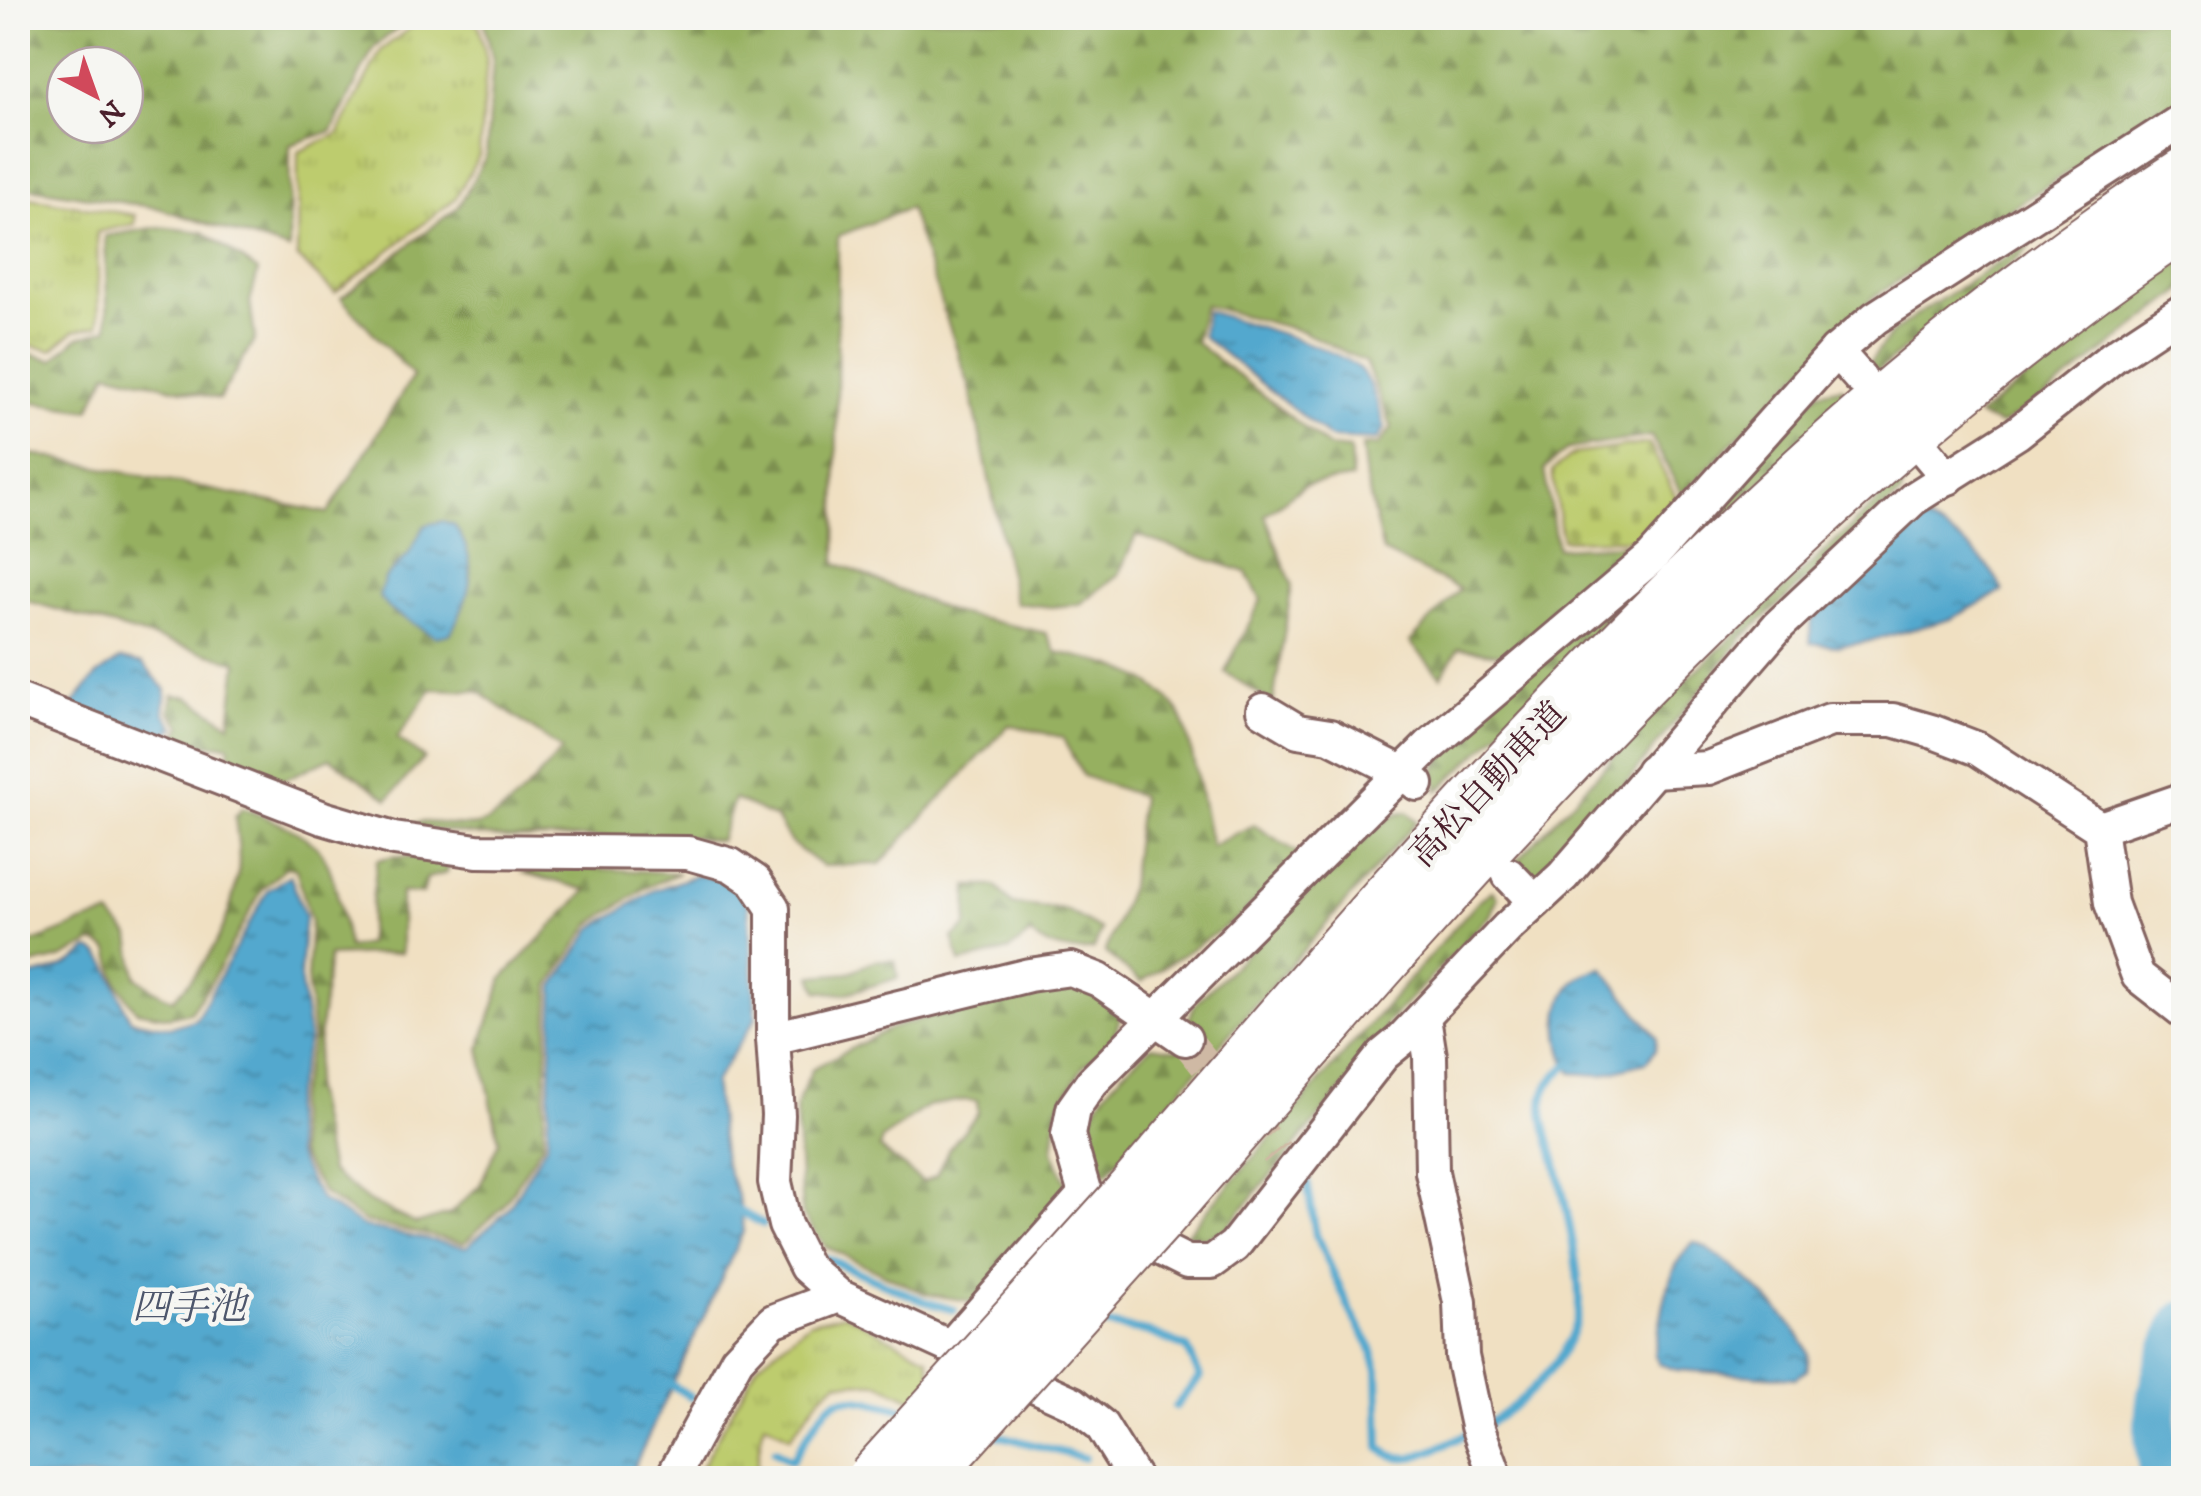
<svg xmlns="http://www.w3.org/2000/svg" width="2201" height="1496" font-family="'IM FELL DW Pica','Noto Serif JP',serif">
<defs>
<pattern id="grass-tufts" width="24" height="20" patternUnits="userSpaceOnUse" patternTransform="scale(2.5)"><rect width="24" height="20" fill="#bdcc6e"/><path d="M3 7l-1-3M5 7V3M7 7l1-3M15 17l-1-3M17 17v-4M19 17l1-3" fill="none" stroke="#a4af5f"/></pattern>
<pattern id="forest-firs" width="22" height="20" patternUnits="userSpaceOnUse" patternTransform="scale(2.5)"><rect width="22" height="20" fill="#96b061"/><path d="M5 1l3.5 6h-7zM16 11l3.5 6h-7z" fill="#7c8f50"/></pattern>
<pattern id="cemetery-stones" width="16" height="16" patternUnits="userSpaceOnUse" patternTransform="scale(2.5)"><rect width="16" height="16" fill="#bdcc6e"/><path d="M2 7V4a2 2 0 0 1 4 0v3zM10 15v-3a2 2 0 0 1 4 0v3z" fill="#a4af5f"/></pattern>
<pattern id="water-ripples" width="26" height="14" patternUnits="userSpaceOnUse" patternTransform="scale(2.5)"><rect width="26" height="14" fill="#52a8ce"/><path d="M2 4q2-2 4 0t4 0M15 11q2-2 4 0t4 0" fill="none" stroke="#4688a7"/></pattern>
</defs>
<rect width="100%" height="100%" fill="#f6f6f2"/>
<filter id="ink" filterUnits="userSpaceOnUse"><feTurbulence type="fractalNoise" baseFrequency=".01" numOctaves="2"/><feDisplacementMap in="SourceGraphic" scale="20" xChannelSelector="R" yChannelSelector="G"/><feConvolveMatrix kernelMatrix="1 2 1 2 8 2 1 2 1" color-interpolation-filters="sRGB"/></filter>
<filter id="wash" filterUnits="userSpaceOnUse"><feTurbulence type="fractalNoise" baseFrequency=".0048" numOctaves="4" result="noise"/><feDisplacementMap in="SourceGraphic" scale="40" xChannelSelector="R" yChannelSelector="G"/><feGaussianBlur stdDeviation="2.25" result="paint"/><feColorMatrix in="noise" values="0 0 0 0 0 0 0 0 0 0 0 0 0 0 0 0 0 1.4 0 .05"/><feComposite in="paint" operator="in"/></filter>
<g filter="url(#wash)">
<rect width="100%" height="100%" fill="#f0e0c2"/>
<g fill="url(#grass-tufts)" stroke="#84764c" stroke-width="2.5">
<polygon points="423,18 466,18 479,25 487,60 479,156 455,199 335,293 297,257 298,152 338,134 381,50"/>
<polygon points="18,196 135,215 135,224 97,232 99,326 74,331 52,350 18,343"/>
<polygon points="845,1314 928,1358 933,1382 917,1401 879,1383 837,1382 820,1397 790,1437 764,1422 756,1466 773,1478 695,1478 758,1364 810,1322"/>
</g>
<g fill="url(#forest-firs)" stroke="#706846" stroke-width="2.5" fill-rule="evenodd">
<path d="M18 18H411L374 47 332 131 290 145 289 250 158 208 18 186ZM125 65V125H65V65Z"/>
<path d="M483 18H2183V99L1873 297 1682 495 1651 436 1568 449 1544 469 1557 548 1643 544 1511 656 1459 648 1441 677 1410 642 1460 589 1383 552 1366 480 1362 446 1378 445 1392 428 1365 362 1301 331 1204 305 1195 342 1329 447 1350 449 1352 478 1305 485 1265 515 1292 585 1273 703 1225 672 1261 600 1246 572 1136 535 1119 574 1080 604 1052 607 1015 603 970 388 909 208 838 236 836 563 951 612 1046 633 1056 652C1101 661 1150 671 1178 711 1190 728 1205 821 1211 846L1254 825 1301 855 1240 917 1141 982 1105 952 1130 887 1141 796 1083 776 1062 737 1009 725 880 864 822 866 791 843 776 818 734 799 720 841 684 836 509 839 404 826C431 815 457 831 481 824 505 817 546 769 562 750L478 691 432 689 397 738 424 758 388 799 330 758 271 786 231 765 229 745 172 744 182 726 170 711 173 695 189 697 230 724 237 662 21 599 22 452 328 513 413 376 341 298 459 206 486 156 493 60Z"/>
<polygon points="159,227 203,232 258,271 250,302 255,339 219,399 108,372 89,410 26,401 18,395 18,351 53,360 77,338 108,329 105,236"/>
<polygon points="2032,241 2025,252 1871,376 1870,362 1890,335 1918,314"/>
<polygon points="2183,259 2183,290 2043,398 2001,425 1978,416"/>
<polygon points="1842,387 1849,398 1438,791 1435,771 1446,746 1819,392"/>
<polygon points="1904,477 1901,494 1742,638 1610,803 1537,878 1521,872 1516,862 1679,687"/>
<path d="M242 808C269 819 298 828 319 849 335 867 343 923 348 948L367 944 377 860 394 856 449 859 447 873 427 878 423 894 401 892V953L329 956 313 1089 330 1171 370 1202 416 1224 450 1214 480 1185 499 1141 480 1048 503 978 587 890 524 873 547 866 679 873 645 888 590 925 550 985 543 1143 502 1208 464 1243 365 1222 324 1194 299 1154 295 1107 313 1039 307 977 311 922 296 869 286 867 263 888 210 984 190 1012 169 1017 136 1011 117 982 109 950 94 942 61 958 18 968V946C50 939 77 921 110 915L130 936 136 977 162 995 173 999C211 962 229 926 238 873 241 856 237 835 235 817Z"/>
<path d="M1407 812 1417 821 1106 1174C1100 1165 1091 1155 1090 1145 1083 1103 1125 1070 1152 1046L1177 1050 1195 1033 1188 1021 1196 1003 1367 834 1394 815Z"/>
<path d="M968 886H996L1012 904 1066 910 1101 930 1094 949C1069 954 1049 949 1030 934L1010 950 960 963 953 938 967 926Z"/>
<polygon points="1492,891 1498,897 1490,916 1386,1024 1383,1041 1225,1230 1204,1238 1186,1234 1478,901"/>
<polygon points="876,960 895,961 898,978 844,994 818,991 812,976 848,973"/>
<path d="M1041 984 1090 990 1122 1011 1112 1043 1083 1066 1058 1108 1053 1150 1071 1197 975 1302 926 1294 826 1247 802 1214 796 1107 812 1069 891 1028ZM963 1100 977 1101 978 1113 948 1150 936 1176 923 1182 879 1148 882 1139 927 1106Z"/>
</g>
<polygon fill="url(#cemetery-stones)" stroke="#84764c" stroke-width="2.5" points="1649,443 1679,503 1650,539 1562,540 1552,471 1573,454"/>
<g fill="url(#water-ripples)" stroke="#4e647c" stroke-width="2.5">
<path d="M1206 311C1238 321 1341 348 1360 370 1373 385 1379 409 1385 428L1377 440 1330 438 1202 336Z"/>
<path d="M1924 520C1955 533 1990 560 2003 591L1951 619 1862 643 1837 646 1810 643 1812 620Z"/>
<path d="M443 521 454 525C481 563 471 596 450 634L436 637 389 609 379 597 385 578 408 555 425 525Z"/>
<polygon points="121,659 143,664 166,690 164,712 175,727 159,741 70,708 97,675"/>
<path d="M290 875 305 916 300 976 309 1038 291 1108 296 1154 320 1199 364 1227 466 1247 507 1211 547 1143 554 986 593 928 652 891 696 875 731 881 748 904 756 1018 714 1083 724 1160 739 1201 744 1230 629 1478H18V978C43 975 70 968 89 949 112 953 117 999 131 1020L171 1027 196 1019 268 890Z"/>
<path d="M1602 967 1657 1037 1656 1049 1647 1062 1602 1075 1572 1073C1554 1047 1552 997 1580 977 1586 973 1595 970 1602 967Z"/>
<path d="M1694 1242C1720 1250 1803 1326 1808 1354 1809 1357 1807 1367 1807 1370L1795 1378 1677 1370 1659 1364 1654 1354C1662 1320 1665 1265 1694 1242Z"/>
</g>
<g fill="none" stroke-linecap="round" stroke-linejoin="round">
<g stroke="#52a8ce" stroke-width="8">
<path d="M1306 1175 1316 1235 1352 1314 1370 1345 1378 1370 1380 1448C1407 1472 1441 1445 1469 1433"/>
<polyline points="736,1209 763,1224"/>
<polyline points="826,1258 923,1301 954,1310"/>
<polyline points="1090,1322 1148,1332 1187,1348 1200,1377 1175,1407"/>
<polyline points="667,1382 691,1397"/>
<path d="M1486 1425C1525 1403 1561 1365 1576 1323 1587 1293 1564 1197 1556 1163 1551 1142 1539 1118 1544 1096 1547 1081 1562 1070 1573 1061"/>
<polyline points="989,1433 1084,1458"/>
<path d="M775 1451 791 1461C837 1391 825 1389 908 1411"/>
</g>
<path stroke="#52a8ce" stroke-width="42" d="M2161 1478C2148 1422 2157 1374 2184 1322"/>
</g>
</g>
<g filter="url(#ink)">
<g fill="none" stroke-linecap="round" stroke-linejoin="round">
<polyline stroke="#cfb9a4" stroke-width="32" stroke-dasharray="32 16" stroke-linecap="butt" points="1185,1039 1277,1153"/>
<g stroke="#846360" stroke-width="38">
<g id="minor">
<polyline points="2184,119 1875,318 1836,351 1652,557 1429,746 1092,1082 1073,1109 1068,1135 1085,1194 1161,1249 1187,1262 1212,1262 1234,1246 1383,1055 1400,1041 1507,928 1563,876 1778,626 1913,499 2017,433 2113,357 2184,310"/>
<polyline points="1836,351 1860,378"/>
<polyline points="1927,453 1948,478"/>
<polyline points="18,700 323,818 394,839 477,851 688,853 731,865 755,881 773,908 773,1038 778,1115 775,1182 785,1225 806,1267 839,1296 1073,1403 1101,1425 1134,1478"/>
<polyline points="1263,710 1298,731 1330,736 1403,773 1417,784"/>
<polyline points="1652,771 1708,768 1830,720 1893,720 1931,731 1978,749 2100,828 2111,903 2138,976 2184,1012"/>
<polyline points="2100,828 2184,799"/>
<polyline points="1509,875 1535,902"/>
<polyline points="1424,1018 1430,1056 1432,1172 1460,1302 1462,1356 1477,1426 1496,1478"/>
<polyline points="773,1038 1029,975 1071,969 1099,980 1185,1039"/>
<polyline points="950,1347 1085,1194"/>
<polyline points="672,1478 737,1359 773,1321 839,1296"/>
</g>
</g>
<g stroke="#846360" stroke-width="52">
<g id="highway">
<path d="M1127 1194C1444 826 1773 438 2184 172"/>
<path d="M1159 1220C1470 861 1786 493 2184 226"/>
</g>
</g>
<use href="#minor" stroke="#fff" stroke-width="32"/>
<use href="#highway" stroke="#fff" stroke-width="48"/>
<g stroke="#846360" stroke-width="52" stroke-linecap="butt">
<g id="highway-bridge">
<polyline points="871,1478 1127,1194"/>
<polyline points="927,1478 1159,1220"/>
</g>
</g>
<use href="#highway-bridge" stroke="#fff" stroke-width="48"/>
</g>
</g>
<g text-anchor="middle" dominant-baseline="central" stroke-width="9" stroke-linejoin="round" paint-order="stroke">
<g font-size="35" fill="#4a1f2b" stroke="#f6f6f2">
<text transform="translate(1489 785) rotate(-47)">高松自動車道</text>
</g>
<g font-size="38" font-style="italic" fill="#4d566c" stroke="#f6f6f2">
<text x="189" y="1308">四手池</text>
</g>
</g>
<rect width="2201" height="1496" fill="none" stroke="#f6f6f2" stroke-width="60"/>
<g transform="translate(95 95) rotate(139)"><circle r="48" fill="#f6f6f2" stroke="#b1a0a2" stroke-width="2.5"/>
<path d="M0-8L18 38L0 25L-18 38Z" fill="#d1495b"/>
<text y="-15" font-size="28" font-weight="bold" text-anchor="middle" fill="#4a1f2b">N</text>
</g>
</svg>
